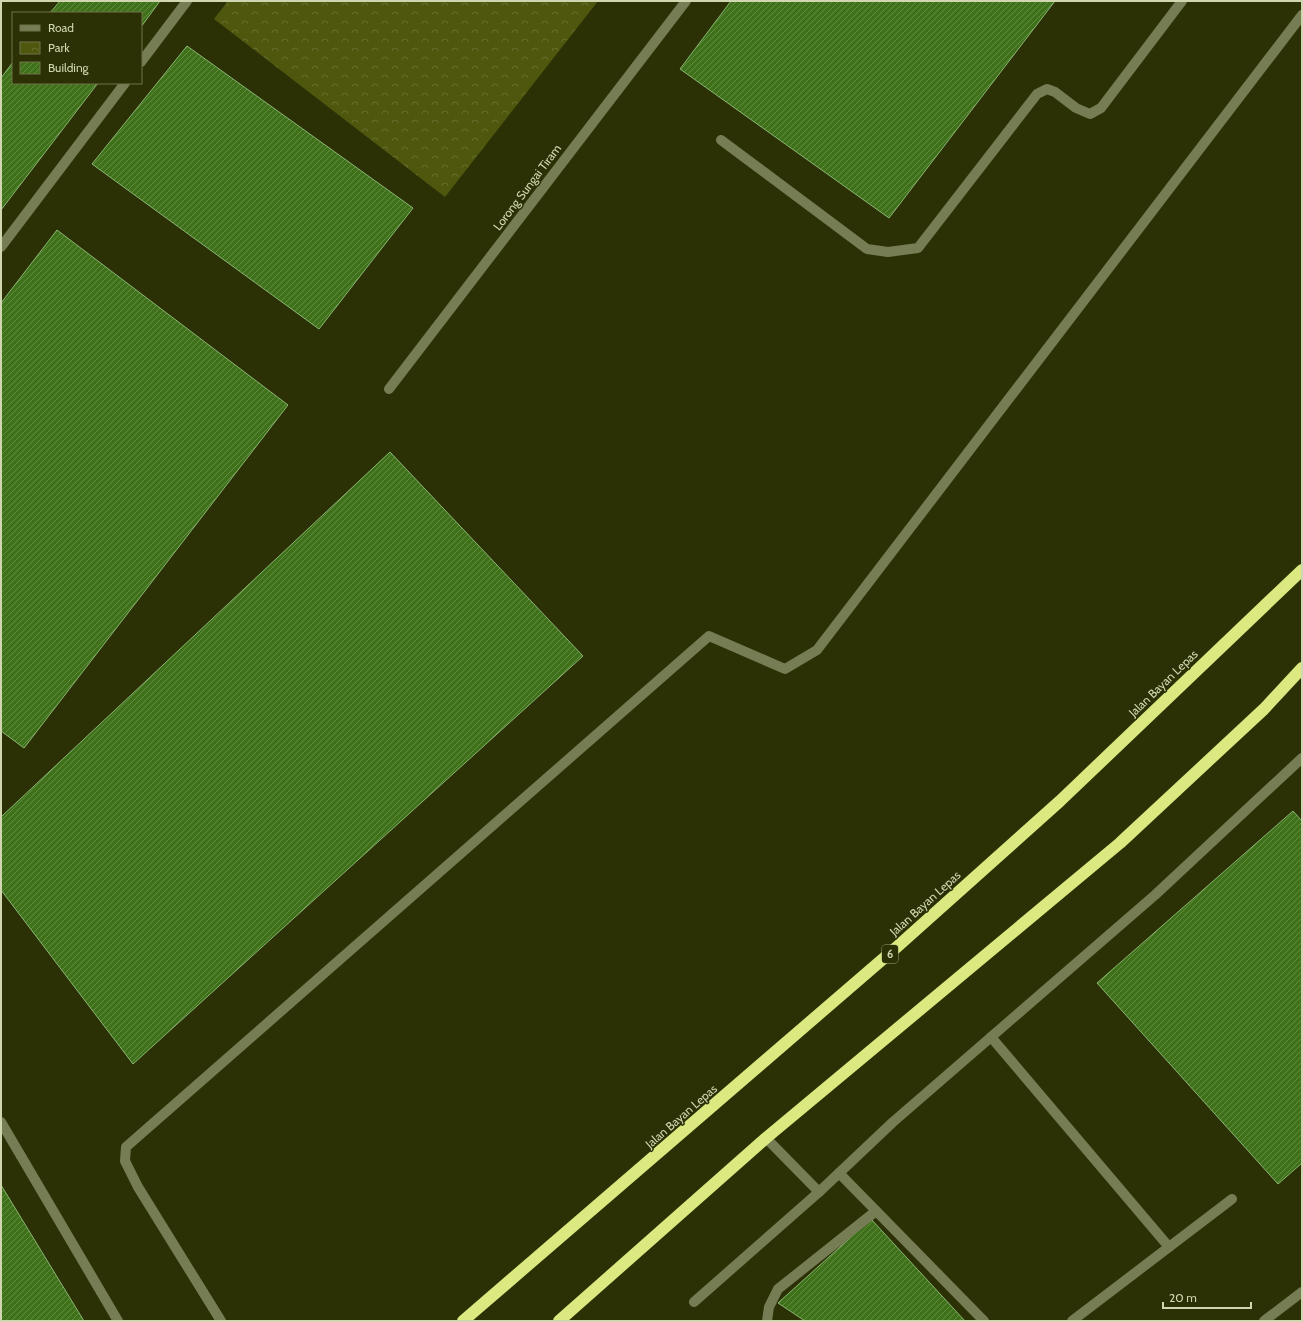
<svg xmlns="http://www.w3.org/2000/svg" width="1303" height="1322" font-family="Cabin,sans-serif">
<defs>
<pattern id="park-crowns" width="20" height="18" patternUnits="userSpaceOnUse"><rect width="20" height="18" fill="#4f560d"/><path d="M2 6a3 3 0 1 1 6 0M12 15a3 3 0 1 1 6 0" fill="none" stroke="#676e2e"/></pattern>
<pattern id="building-hatch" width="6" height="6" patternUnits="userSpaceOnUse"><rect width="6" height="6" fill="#3e7119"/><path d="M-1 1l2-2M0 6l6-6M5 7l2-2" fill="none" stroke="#628b42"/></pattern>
</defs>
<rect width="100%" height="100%" fill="#2c3105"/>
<polygon fill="url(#park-crowns)" points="228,1 598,1 445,197 214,19"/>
<g fill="url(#building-hatch)" stroke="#8ab673">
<polygon points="60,1 160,1 141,27 141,13 50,13"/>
<polygon points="731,1 1055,1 889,218 680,69"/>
<polygon points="187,46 413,208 319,329 92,164"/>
<polygon points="13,62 13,83 98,83 1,210 1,78"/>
<polygon points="57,230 288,405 24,748 1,731 1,303"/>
<polygon points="390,452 583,656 133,1064 1,890 1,817"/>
<polygon points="1293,811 1302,821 1302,1163 1278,1184 1097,983"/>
<polygon points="1,1185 84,1321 1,1321"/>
<polygon points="871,1219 965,1321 805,1321 778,1303"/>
</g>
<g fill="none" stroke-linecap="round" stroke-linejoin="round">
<g stroke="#767c54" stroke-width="10">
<polyline points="141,62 187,1"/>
<polyline points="721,140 867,249 888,252 918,248 1037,94 1047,89 1055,92 1076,108 1090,114 1101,108 1182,1"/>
<polyline points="1,247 125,83"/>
<polyline points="389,389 686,1"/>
<polyline points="991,1037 1169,1247"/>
<polyline points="1,1122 118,1321"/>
<polyline points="766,1138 819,1192 893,1122 1155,895 1302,758"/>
<polyline points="839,1173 984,1321"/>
<polyline points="694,1302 819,1192"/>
<polyline points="221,1321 138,1187 125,1161 126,1147 709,636 785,669 817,650 1302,15"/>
<polyline points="767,1321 769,1307 778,1289 876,1211"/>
<polyline points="1072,1321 1232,1199"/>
<polyline points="1264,1321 1302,1292"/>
</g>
<g stroke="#dce981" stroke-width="12">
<polyline points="463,1321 898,946 1060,801 1302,570"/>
<polyline points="559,1321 766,1138 1120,843 1264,709 1302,668"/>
</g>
</g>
<g text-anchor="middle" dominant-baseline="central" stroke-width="3" stroke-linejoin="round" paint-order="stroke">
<rect fill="#2c3105" stroke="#9fa57d" stroke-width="1" x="882" y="945" width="16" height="18" rx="3"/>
<g font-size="11" font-weight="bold" fill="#d0d7b0">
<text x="890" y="954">6</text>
</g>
<g font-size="12" fill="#d0d7b0" stroke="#2c3105">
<text transform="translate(527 187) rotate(-53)">Lorong Sungai Tiram</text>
<text transform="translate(1163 683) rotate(-44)">Jalan Bayan Lepas</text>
<text transform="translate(925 903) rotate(-42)">Jalan Bayan Lepas</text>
<text transform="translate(681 1116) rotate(-41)">Jalan Bayan Lepas</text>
</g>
</g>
<rect width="1303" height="1322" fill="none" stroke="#d0d7b0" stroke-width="4"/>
<rect x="12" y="12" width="130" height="72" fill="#2c3105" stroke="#6e7349"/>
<rect x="20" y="25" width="20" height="6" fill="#767c54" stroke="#6e7349"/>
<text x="48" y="32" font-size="12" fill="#d0d7b0">Road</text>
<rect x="20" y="42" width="20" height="12" fill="url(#park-crowns)" stroke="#6e7349"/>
<text x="48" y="52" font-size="12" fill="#d0d7b0">Park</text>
<rect x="20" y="62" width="20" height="12" fill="url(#building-hatch)" stroke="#6e7349"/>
<text x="48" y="72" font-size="12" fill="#d0d7b0">Building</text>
<path d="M1163 1302v6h88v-6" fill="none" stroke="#d0d7b0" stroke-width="2"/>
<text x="1169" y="1302" font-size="12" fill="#d0d7b0" stroke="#2c3105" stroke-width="3" paint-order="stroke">20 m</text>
</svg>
